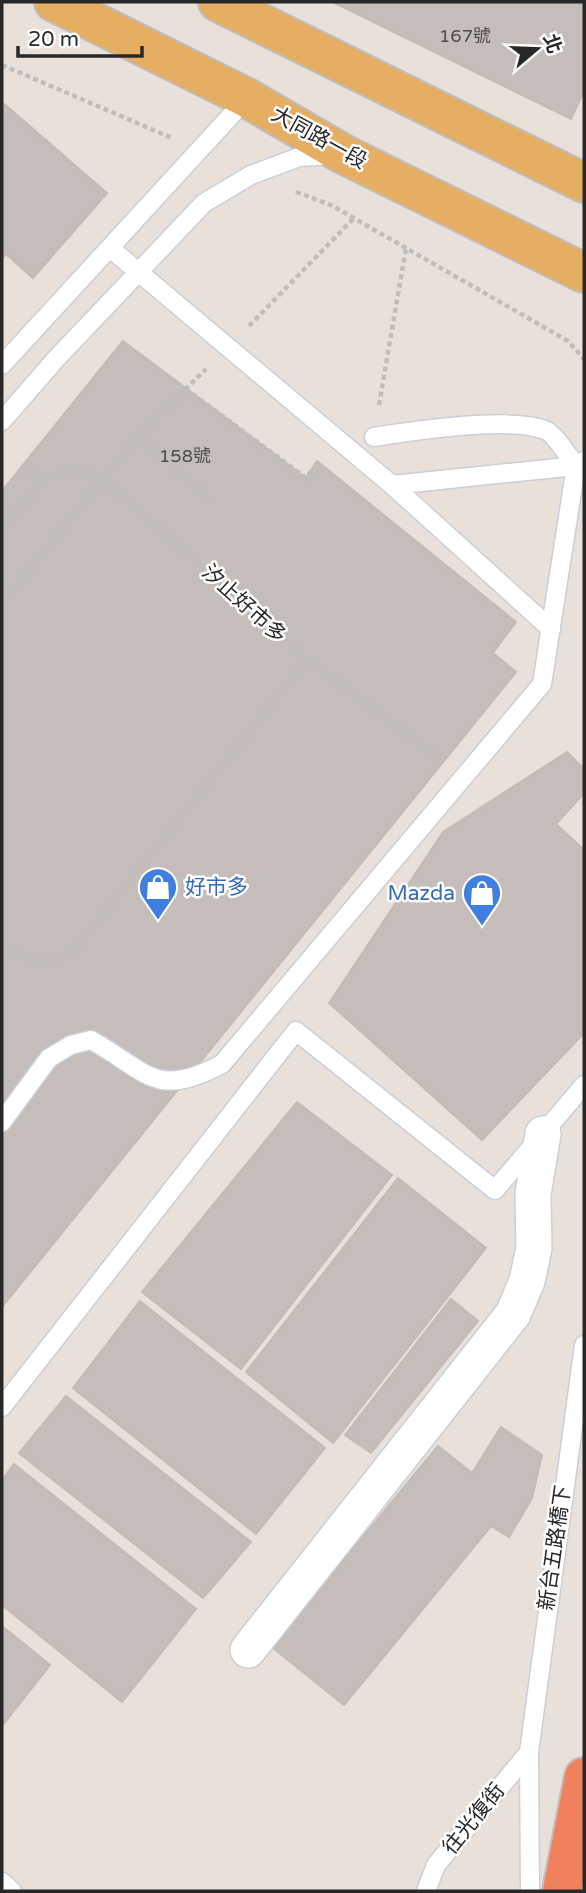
<svg xmlns="http://www.w3.org/2000/svg" width="586" height="1893" font-family="'Varela Round','Noto Sans TC',sans-serif">
<rect width="100%" height="100%" fill="#e9e0da"/>
<g fill="#c4bdba" stroke="#c4bbb4" stroke-width="2">
<polygon points="333,2 584,2 584,91 571,119"/>
<polygon points="2,102 107,193 33,278 6,254 2,259"/>
<polygon points="123,341 306,478 317,461 516,622 493,653 516,672 2,1307 2,491"/>
<polygon points="567,752 584,769 584,793 556,824 584,850 584,1033 482,1140 329,1003 443,832"/>
<polygon points="297,1102 392,1175 241,1369 142,1292"/>
<polygon points="398,1178 486,1248 333,1443 246,1372"/>
<polygon points="451,1299 478,1321 371,1453 345,1435"/>
<polygon points="140,1301 325,1448 256,1534 73,1388"/>
<polygon points="66,1396 251,1542 203,1598 19,1453"/>
<polygon points="501,1427 542,1455 532,1498 509,1537 491,1526 344,1705 272,1647 438,1446 472,1473"/>
<polygon points="14,1464 196,1609 122,1702 2,1605 2,1480"/>
<polygon points="2,1626 50,1665 2,1726"/>
</g>
<g fill="none" stroke-linecap="round" stroke-linejoin="round">
<g stroke="#c9cfd9" stroke-width="21">
<g id="lane">
<polyline points="110,248 392,485 576,466 584,461"/>
<polyline points="2,365 247,98"/>
<polyline points="2,421 55,360 204,203 251,175 299,157 333,155"/>
<polyline points="392,485 551,629"/>
<path d="M2 1122 49 1058 71 1045 91 1040C147 1071 155 1100 222 1064L542 684 576 466C569 457 554 433 545 430 511 416 412 431 374 437"/>
<polyline points="2,1407 296,1031 495,1190 584,1085"/>
<polyline points="2,1882 12,1891"/>
<polyline points="426,1891 436,1865 529,1752"/>
<polyline points="530,1891 529,1752 584,1345"/>
</g>
</g>
<g stroke="#c9cfd9" stroke-width="38">
<polyline id="street" points="248,1650 513,1314 527,1281 534,1248 533,1194 543,1134"/>
</g>
<g stroke="#bebebe" stroke-width="42">
<g id="primary">
<polyline points="54,2 247,98 343,154 584,273"/>
<polyline points="218,2 584,183"/>
</g>
</g>
<g stroke="#bebebe" stroke-width="42">
<polyline id="highway" points="562,1891 584,1777"/>
</g>
<g stroke="#bebebe" stroke-width="4.5" stroke-dasharray="5 3.5" stroke-linecap="butt">
<polyline points="2,65 172,138"/>
<polyline points="296,192 331,205 568,341 584,359"/>
<polyline points="249,326 354,218"/>
<polyline points="186,389 306,478 318,462"/>
<polyline points="379,405 406,248"/>
<polyline points="138,437 215,503"/>
<path d="M23 465 42 482C66 469 77 465 103 479L224 586"/>
<polyline points="2,530 42,482"/>
<polyline points="2,602 144,430 206,369"/>
<polyline points="307,659 439,759"/>
<path d="M2 941C33 966 54 972 84 940L307 660 223 586"/>
</g>
<use href="#lane" stroke="#fff" stroke-width="18"/>
<use href="#street" stroke="#fff" stroke-width="35"/>
<use href="#primary" stroke="#e5ae63" stroke-width="38"/>
<use href="#highway" stroke="#f1815d" stroke-width="38"/>
</g>
<defs>
<g id="shop-pin" transform="scale(2.0125)"><path d="M0 17L-7.5 6A9.5 9.5 0 1 1 7.5 6Z" fill="#3f7fe0" stroke="#fff"/><path d="M-5-2.5h2.3a2.7 3.5 0 0 1 5.4 0H5L5.5 6h-11ZM-1.5-2.5h3a1.5 2.3 0 0 0-3 0Z" fill="#fff"/></g>
</defs>
<g fill-rule="evenodd">
<use href="#shop-pin" x="158" y="887"/>
<use href="#shop-pin" x="482" y="893"/>
</g>
<g text-anchor="middle" dominant-baseline="central" stroke-width="5" stroke-linejoin="round" paint-order="stroke">
<g font-size="18" fill="#4f4d4c">
<text x="465" y="36">167號</text>
<text x="185" y="456">158號</text>
</g>
<g font-size="21" fill="#282828" stroke="#fff">
<text transform="translate(319 138) rotate(29)">大同路一段</text>
<text transform="translate(244 604) rotate(42)">汐止好市多</text>
<text transform="translate(555 1548) rotate(-82)">新台五路橋下</text>
<text transform="translate(474 1819) rotate(-51)">往光復街</text>
</g>
<g font-size="21" fill="#366cbe" stroke="#fff" text-anchor="start">
<text x="185" y="887">好市多</text>
<text x="455" y="893" text-anchor="end">Mazda</text>
</g>
</g>
<rect width="586" height="1893" fill="none" stroke="#282828" stroke-width="7"/>
<g transform="translate(537 49) rotate(71)" stroke="#ffffff" stroke-width="5" paint-order="stroke">
<path d="M0-5L12 26L0 18L-12 26Z" fill="#282828"/>
<text y="-10" font-size="19" font-weight="bold" text-anchor="middle" fill="#282828">北</text>
</g>
<path d="M18 46v10h124v-10" fill="none" stroke="#282828" stroke-width="3.5"/>
<text x="28" y="46" font-size="21" fill="#282828" stroke="#ffffff" stroke-width="5" paint-order="stroke">20 m</text>
</svg>
